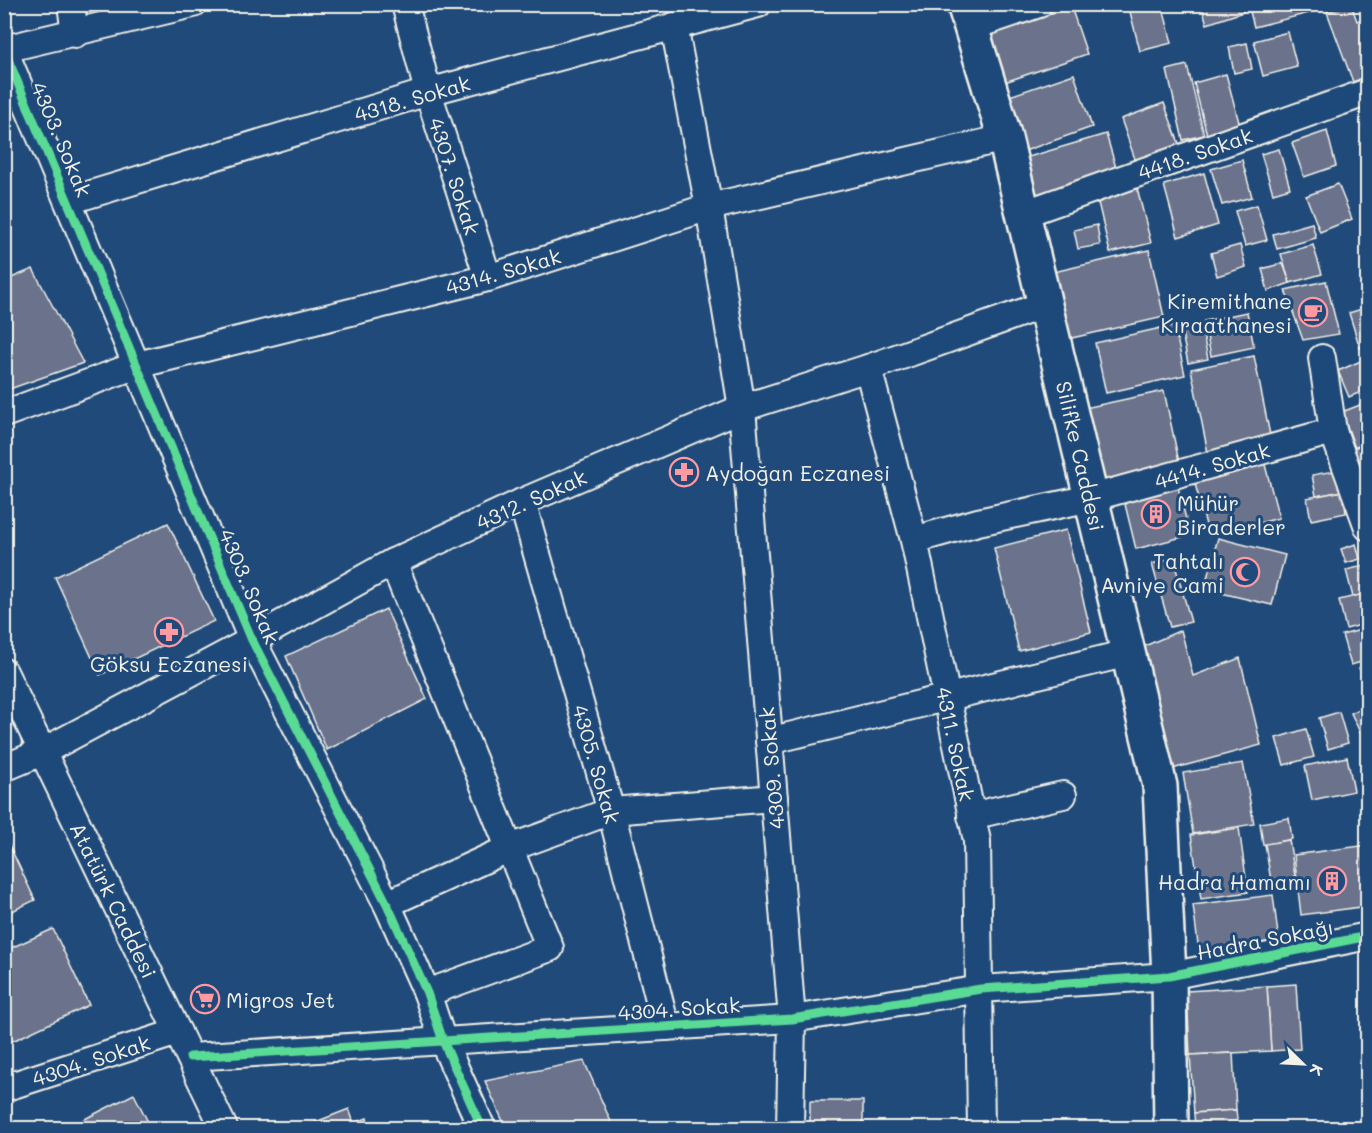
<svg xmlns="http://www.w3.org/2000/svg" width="1372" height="1133" font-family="Mali,sans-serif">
<rect width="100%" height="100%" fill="#1f4a7a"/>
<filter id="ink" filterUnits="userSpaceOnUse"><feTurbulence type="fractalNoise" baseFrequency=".0167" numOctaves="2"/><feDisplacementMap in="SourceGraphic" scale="12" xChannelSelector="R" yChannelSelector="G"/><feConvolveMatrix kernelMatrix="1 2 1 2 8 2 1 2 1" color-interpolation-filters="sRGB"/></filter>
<g filter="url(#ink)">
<g fill="#6a728c" stroke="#f4f1e8" stroke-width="1.5">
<polygon points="1128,4 1162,4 1172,43 1140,51"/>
<polygon points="1201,4 1241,4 1243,12 1207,24"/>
<polygon points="1248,4 1311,4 1313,12 1254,27"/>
<polygon points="1351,4 1357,21 1368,17 1368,76 1353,82 1327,12"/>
<polygon points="1071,7 1087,54 999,84 983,37"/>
<polygon points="1288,32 1297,67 1263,76 1254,41"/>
<polygon points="1247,43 1252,69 1234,73 1229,47"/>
<polygon points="1187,65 1204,135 1183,140 1167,70"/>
<polygon points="1074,74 1092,127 1019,153 1001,99"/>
<polygon points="1226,74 1240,126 1207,135 1194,83"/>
<polygon points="1164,103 1180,146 1136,162 1121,119"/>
<polygon points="1327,131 1336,166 1304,177 1292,143"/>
<polygon points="1106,134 1117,171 1036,195 1025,158"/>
<polygon points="1279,149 1290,188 1273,193 1261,154"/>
<polygon points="1242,160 1252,197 1222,205 1211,169"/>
<polygon points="1204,173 1218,225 1178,237 1164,185"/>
<polygon points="1338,184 1352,219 1320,232 1306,196"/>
<polygon points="1137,188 1151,243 1110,253 1097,198"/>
<polygon points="1257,205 1267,240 1245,246 1235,211"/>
<polygon points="1312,223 1316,238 1277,249 1273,234"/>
<polygon points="1097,225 1100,245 1078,249 1074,230"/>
<polygon points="1240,245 1246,267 1217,276 1211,253"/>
<polygon points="1313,245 1322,274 1290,283 1281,254"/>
<polygon points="1149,250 1164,317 1063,340 1049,273"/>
<polygon points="1283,263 1290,283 1268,291 1262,269"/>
<polygon points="33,269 83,363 4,391 4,281"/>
<polygon points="1326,281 1339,334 1303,340 1285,290"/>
<polygon points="1368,307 1368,345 1360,348 1349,313"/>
<polygon points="1247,312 1254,347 1211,356 1204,321"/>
<polygon points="1201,324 1208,359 1188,363 1181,328"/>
<polygon points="1174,325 1185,375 1106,393 1095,343"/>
<polygon points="1254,356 1271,440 1208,453 1191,369"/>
<polygon points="1363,360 1368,370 1368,389 1349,397 1338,371"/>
<polygon points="1164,391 1180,467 1096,484 1080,409"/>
<polygon points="1360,405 1368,425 1368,443 1355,448 1342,412"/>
<polygon points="1368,443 1368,485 1363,486 1350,449"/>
<polygon points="1264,461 1279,518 1209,536 1194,480"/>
<polygon points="1339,470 1343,491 1316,496 1312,475"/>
<polygon points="1176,479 1190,535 1136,549 1122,492"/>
<polygon points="1343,491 1346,513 1311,520 1307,498"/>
<polygon points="168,523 214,621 100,675 55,577"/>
<polygon points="1066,530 1091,632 1019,651 994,548"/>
<polygon points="1218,538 1285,555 1272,605 1204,589"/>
<polygon points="1356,544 1360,559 1346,563 1341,549"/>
<polygon points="1173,558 1191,622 1170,627 1152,564"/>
<polygon points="1368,565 1368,593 1353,597 1346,570"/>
<polygon points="1368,593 1368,623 1346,629 1339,600"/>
<polygon points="386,609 427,699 327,750 286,656"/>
<polygon points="1368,628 1368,660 1351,665 1342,635"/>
<polygon points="1181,630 1193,676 1240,658 1261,745 1172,769 1145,646"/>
<polygon points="1368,664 1368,685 1359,668"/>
<polygon points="1368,705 1368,744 1366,745 1351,713"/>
<polygon points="1339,712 1348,743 1328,749 1319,718"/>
<polygon points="1306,729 1314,757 1284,765 1276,738"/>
<polygon points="1347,757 1354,791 1312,800 1305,766"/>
<polygon points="1243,763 1254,824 1193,834 1183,773"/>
<polygon points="1289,818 1292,839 1263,845 1260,823"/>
<polygon points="1239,828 1248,892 1201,899 1191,835"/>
<polygon points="4,834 35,900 4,915"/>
<polygon points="1289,840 1296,882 1272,887 1265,844"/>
<polygon points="1368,845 1368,906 1301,915 1294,855"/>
<polygon points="1273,895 1279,942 1199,952 1193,905"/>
<polygon points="53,929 89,1005 4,1045 4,951"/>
<polygon points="1296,984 1300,1049 1271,1051 1267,986"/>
<polygon points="1267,986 1271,1051 1190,1055 1187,991"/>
<polygon points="1233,1053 1236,1110 1194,1113 1190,1055"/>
<polygon points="584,1061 612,1124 603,1128 506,1128 485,1081"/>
<polygon points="134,1094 151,1128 67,1128"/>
<rect x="810" y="1101" width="53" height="27"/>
<polygon points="349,1109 354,1123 367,1118 371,1128 300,1128"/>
<polygon points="1236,1110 1238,1128 1195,1128 1194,1113"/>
</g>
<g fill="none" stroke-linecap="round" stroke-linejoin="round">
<g stroke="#f4f1e8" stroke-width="30">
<g id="street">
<polyline points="71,4 75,34"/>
<polyline points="405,4 428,92 488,278"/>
<polyline points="674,26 709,207 742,408 792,1019 790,1128"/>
<polyline points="971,27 1039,4"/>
<polyline points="4,49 193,4"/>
<polyline points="4,50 252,640 387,904 427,993 443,1041 482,1128"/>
<polyline points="68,201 428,92 758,4"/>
<polyline points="1023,214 1368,92"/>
<polyline points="1322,358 1333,431 1368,527"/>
<polyline points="868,368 914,540 977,841 981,1128"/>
<polyline points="4,414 137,365 488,278 709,207 1005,138"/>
<polyline points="522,502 611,811 666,1027"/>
<polyline points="914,540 978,522 1091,498 1333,431"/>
<polyline points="393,562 550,948 427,993"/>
<polyline points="4,672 224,1128"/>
<polyline points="769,741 1128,653"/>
<polyline points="4,768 42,752 252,640 393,562 522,502 742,408 868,368 1046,304"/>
<polyline points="971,816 1063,795"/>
<polyline points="387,904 510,848 611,811 774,798"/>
<polyline points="190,1057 792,1019 981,989 1169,976 1368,936"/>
<polyline points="4,1088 178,1032"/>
</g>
</g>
<g stroke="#f4f1e8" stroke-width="38">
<polyline id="secondary" points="964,4 1005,138 1160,786 1169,976 1171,1128"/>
</g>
<use href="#street" stroke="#1f4a7a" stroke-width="26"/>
<use href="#secondary" stroke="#1f4a7a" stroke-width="33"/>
<g stroke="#1f4a7a" stroke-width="13">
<g id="cycleway">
<polyline points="4,50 252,640 387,904 427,993 443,1041 482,1128"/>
<polyline points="190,1057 792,1019 981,989 1169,976 1368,936"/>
</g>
</g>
<use href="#cycleway" stroke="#5adb95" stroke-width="9"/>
</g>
</g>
<defs>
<g id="cafe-ring" transform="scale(1.5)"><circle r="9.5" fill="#1f4a7a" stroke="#ff9aa2" stroke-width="1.5"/><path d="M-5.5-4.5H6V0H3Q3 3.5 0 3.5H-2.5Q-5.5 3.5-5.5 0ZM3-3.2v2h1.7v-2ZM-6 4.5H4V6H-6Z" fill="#ff9aa2"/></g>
<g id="pharmacy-ring" transform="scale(1.5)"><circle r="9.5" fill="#1f4a7a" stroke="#ff9aa2" stroke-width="1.5"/><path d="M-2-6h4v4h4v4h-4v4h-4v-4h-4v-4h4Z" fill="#ff9aa2"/></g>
<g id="building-ring" transform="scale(1.5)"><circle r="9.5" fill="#1f4a7a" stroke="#ff9aa2" stroke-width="1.5"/><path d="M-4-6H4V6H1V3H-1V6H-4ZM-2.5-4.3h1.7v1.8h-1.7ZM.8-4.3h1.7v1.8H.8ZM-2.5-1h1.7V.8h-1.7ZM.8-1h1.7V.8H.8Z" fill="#ff9aa2"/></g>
<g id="mosque-ring" transform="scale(1.5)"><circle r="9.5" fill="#1f4a7a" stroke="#ff9aa2" stroke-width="1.5"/><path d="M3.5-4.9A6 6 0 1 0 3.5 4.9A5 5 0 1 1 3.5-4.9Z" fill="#ff9aa2"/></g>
<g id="supermarket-ring" transform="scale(1.5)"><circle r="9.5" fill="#1f4a7a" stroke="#ff9aa2" stroke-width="1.5"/><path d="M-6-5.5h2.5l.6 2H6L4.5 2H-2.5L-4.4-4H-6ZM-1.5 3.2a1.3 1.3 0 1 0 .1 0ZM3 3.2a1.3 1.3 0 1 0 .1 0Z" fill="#ff9aa2"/></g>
</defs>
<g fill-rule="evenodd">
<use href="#cafe-ring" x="1313" y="312"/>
<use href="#pharmacy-ring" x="684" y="472"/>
<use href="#building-ring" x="1156" y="514"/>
<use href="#mosque-ring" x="1245" y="572"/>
<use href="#pharmacy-ring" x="169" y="632"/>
<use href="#building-ring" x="1332" y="881"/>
<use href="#supermarket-ring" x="205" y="999"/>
</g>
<g text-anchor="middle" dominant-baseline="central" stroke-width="6" stroke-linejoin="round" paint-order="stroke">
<g font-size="21" fill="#f4f1e8" stroke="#1f4a7a">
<text transform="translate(412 98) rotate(-16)">4318. Sokak</text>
<text transform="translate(62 139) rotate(67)">4303. Sokak</text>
<text transform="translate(1195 153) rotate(-19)">4418. Sokak</text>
<text transform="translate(455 176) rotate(72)">4307. Sokak</text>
<text transform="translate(503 271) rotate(-16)">4314. Sokak</text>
<text transform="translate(1081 456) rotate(77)">Silifke Caddesi</text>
<text transform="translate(1212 465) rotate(-16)">4414. Sokak</text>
<text transform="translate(531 499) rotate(-24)">4312. Sokak</text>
<text transform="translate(250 586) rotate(67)">4303. Sokak</text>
<text transform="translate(956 744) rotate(78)">4311. Sokak</text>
<text transform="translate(597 764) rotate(74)">4305. Sokak</text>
<text transform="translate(771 768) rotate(-95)">4309. Sokak</text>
<text transform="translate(114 900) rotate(64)">Atatürk Caddesi</text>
<text transform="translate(1265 939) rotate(-11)">Hadra Sokağı</text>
<text transform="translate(679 1008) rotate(-4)">4304. Sokak</text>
<text transform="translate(91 1060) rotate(-18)">4304. Sokak</text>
</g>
<g font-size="21" fill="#f4f1e8" stroke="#1f4a7a" text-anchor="end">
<text x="1292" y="300">Kiremithane<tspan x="1292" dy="24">Kıraathanesi</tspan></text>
<text x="705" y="472" text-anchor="start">Aydoğan Eczanesi</text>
<text x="1177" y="502" text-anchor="start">Mühür<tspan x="1177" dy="24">Biraderler</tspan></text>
<text x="1224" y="560">Tahtalı<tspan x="1224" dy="24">Avniye Cami</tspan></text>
<text x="169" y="663" text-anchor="middle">Göksu Eczanesi</text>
<text x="1311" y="881">Hadra Hamamı</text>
<text x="226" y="999" text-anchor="start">Migros Jet</text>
</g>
</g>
<rect width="1372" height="1133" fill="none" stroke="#1f4a7a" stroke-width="24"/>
<rect x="12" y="12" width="1348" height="1109" fill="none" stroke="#f4f1e8" stroke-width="2" filter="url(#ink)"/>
<g transform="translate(1303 1064) rotate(114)" stroke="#1f4a7a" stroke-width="4.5" paint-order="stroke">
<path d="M0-4.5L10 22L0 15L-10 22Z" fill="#f4f1e8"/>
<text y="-9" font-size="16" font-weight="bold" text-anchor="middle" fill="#f4f1e8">K</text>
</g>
</svg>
